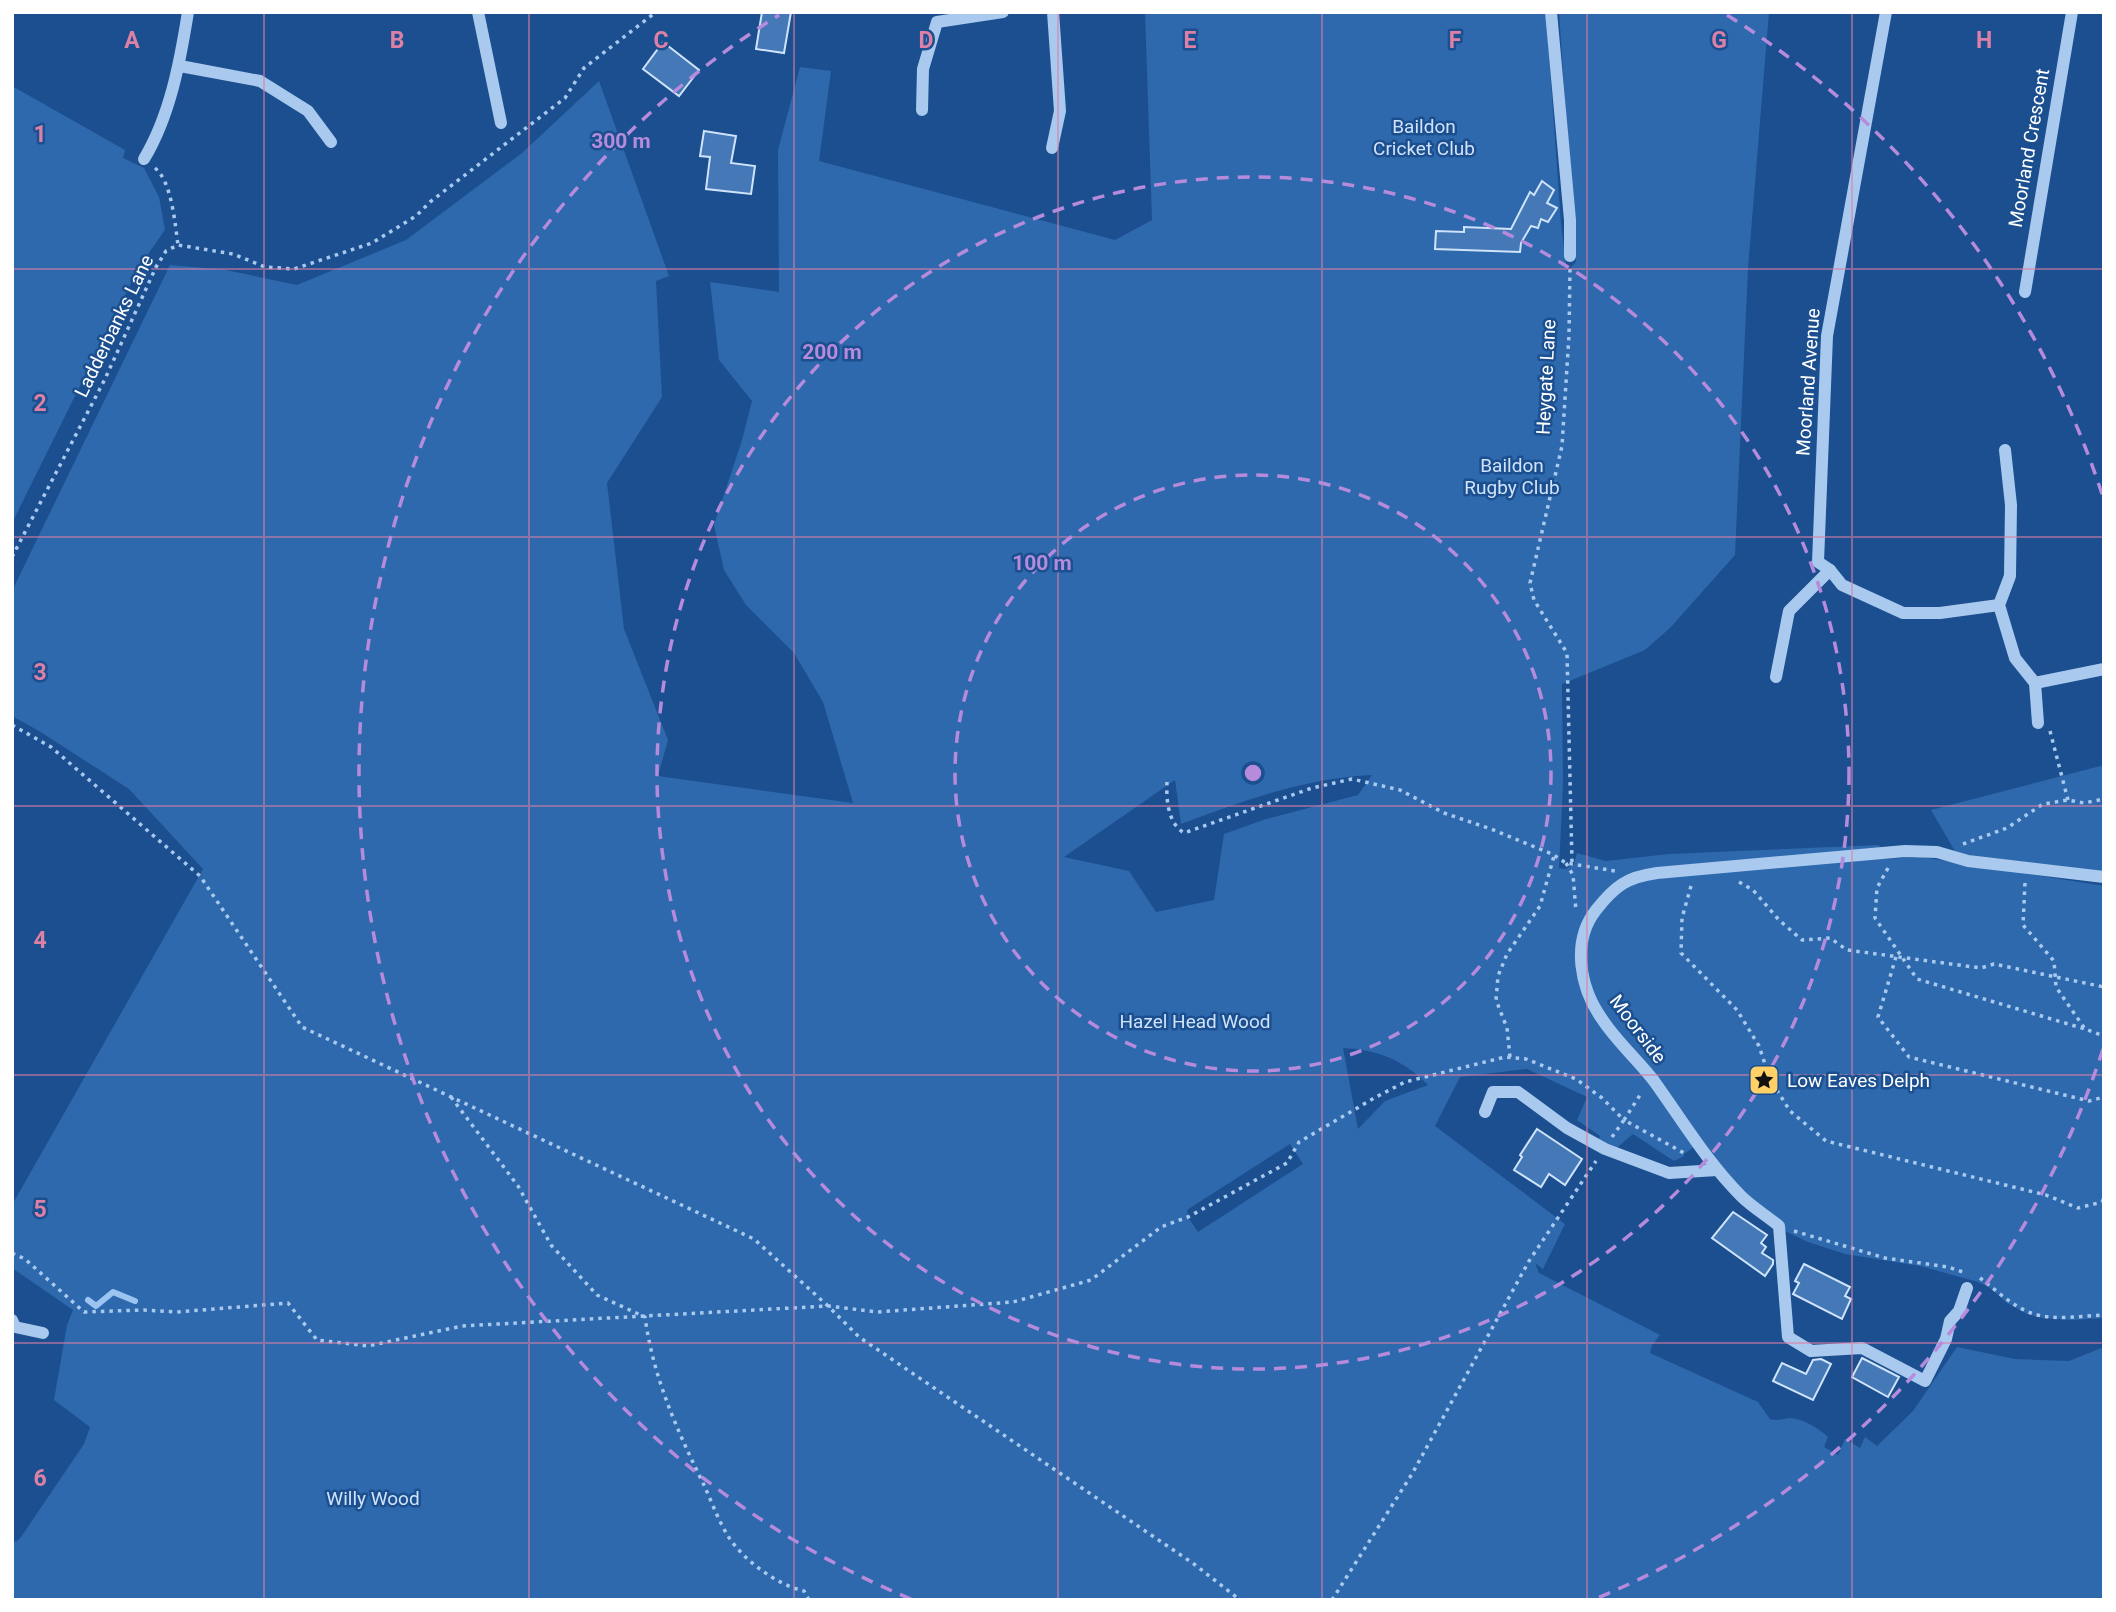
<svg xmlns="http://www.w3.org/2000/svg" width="2116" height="1612" font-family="Roboto,sans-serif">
<rect width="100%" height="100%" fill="#1b4f8f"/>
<g fill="#2e69ad" fill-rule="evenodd">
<path d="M1145 12H1546L1561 224 1567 271 1576 262 1559 12H1769L1748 268 1735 555 1670 628 1645 650 1562 684 1563 784 1559 868 1566 869 1574 864 1577 853 1606 861 1669 854 1879 845 1884 859 1921 857 2104 886V1318L2073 1320 2043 1318 2027 1314 2007 1303 1989 1287 1978 1282 1920 1266 1845 1254 1808 1242 1768 1223 1694 1147 1684 1154V1156L1674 1161 1633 1134 1613 1151 1598 1141 1600 1136 1577 1120 1587 1097 1527 1069 1460 1077 1435 1126 1565 1224 1543 1269 1535 1263 1539 1273 1660 1335 1652 1345 1650 1353 1758 1402 1770 1419C1778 1421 1782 1419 1789 1418 1803 1418 1818 1428 1828 1437L1824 1447 1838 1455 1845 1439 1860 1448 1865 1437 1877 1446 1913 1411 1957 1347 2015 1359 2069 1361 2104 1347V1600H12V1540L16 1542 21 1537 84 1444 90 1427 54 1400 67 1325 73 1310 12 1268V1205L203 869 129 789 39 731 12 716V591L170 265 226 270 297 285 406 240 522 153 599 81 669 276 656 281 662 397 607 483 624 629 668 740 658 776 853 803 823 702 794 653 746 605 724 570 714 525 742 440 752 401 719 360 710 282 779 292 778 150 800 67 831 71 819 161 1115 240 1152 220ZM1372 775 1358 795 1266 819 1224 834 1214 900 1156 912 1129 871 1064 857 1175 780 1181 824C1242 801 1305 778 1372 775ZM1343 1048C1378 1050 1402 1059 1428 1085L1385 1101 1358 1129ZM1290 1144 1303 1164 1198 1232 1188 1217 1187 1210Z"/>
<polygon points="12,86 125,150 123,158 144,168 159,197 165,230 139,267 12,523"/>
<polygon points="2104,765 2104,878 1956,853 1931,810"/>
</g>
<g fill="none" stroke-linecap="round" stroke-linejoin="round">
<polyline stroke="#9cc4f0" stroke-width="6" points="88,1300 96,1306 113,1292 135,1301"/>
</g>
<g fill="#4478b7" stroke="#cfe3fa" stroke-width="2">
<polygon points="762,12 791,12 784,53 756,49"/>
<polygon points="663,42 699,70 679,96 643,69"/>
<polygon points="704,131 736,136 731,163 755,166 751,194 706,189 710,157 700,156"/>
<polygon points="1542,181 1554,190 1547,203 1557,208 1548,222 1541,219 1538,228 1531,226 1521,243 1520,252 1435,249 1436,231 1464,232 1464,227 1511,229 1530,192 1534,195"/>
<polygon points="1537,1129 1582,1159 1565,1185 1549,1174 1541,1187 1514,1170 1522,1157 1520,1155"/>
<polygon points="1733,1212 1767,1235 1761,1243 1766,1247 1762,1253 1773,1260 1773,1264 1765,1276 1712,1238"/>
<polygon points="1804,1264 1850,1287 1845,1296 1851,1299 1842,1319 1793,1294 1799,1283 1795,1281"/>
<polygon points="1862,1358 1899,1377 1888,1397 1852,1377"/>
<polygon points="1821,1359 1831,1364 1813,1400 1773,1381 1782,1363 1806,1374 1813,1360"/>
</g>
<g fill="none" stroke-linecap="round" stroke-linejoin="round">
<g stroke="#a9c9ee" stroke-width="3.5" stroke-dasharray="3.5 5" stroke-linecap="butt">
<path d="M155 168C172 182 175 224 178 245"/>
<polyline points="1570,269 1569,335 1562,446 1530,583 1534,600 1567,653 1572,863"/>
<polyline points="12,557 105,379 156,267 166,251 178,245 233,254 265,267 294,269 372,243 416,216 430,202 565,98 584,68 656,12"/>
<polyline points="12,725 51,747 200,876 302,1027 754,1239 828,1306 859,1337 1194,1564 1240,1600"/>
<polyline points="2050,731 2068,800"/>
<path d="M1167 782C1166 800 1168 823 1184 833L1312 788 1352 779 1400 790 1444 813 1491 829 1552 854 1566 863 1615 871"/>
<polyline points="1963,844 2007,828 2043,804 2068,800 2084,803 2104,799"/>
<polyline points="1566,863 1573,875 1576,911"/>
<polyline points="1888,868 1877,888 1875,918 1917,979 2085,1029"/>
<polyline points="1739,882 1753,890 1779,920 1802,940 1830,938 1847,950 1981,968 1994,964 2104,987"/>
<polyline points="2025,883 2023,925 2054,961 2056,987 2085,1029 2104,1036"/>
<polyline points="1691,886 1682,918 1681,953 1737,1010 1759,1046 1770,1079 1790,1111 1826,1141 2046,1195 2078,1208 2102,1202 2104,1198"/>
<polyline points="1896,957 1878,1017 1909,1057 2089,1101 2104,1097"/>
<polyline points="1510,1057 1507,1028 1496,1000 1498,976 1507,954 1540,906 1554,856"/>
<path d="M451 1097 518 1186 551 1245 597 1295 645 1317C653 1377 677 1430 703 1483 711 1500 718 1520 728 1536 743 1560 777 1585 804 1591L809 1600"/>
<polyline points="1612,1137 1624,1120 1684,1153"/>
<polyline points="1794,1231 1885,1258 1948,1267 1963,1272"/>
<polyline points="12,1253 25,1259 84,1312 144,1310 177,1312 288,1303 317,1340 368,1346 462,1326 828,1306 878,1312 1013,1302 1091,1280 1161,1227 1188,1217 1287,1163 1299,1142 1376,1097 1405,1082 1505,1057 1526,1059 1576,1079 1602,1098 1624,1120 1642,1092"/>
<path d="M1980 1278C1996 1290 2012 1306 2031 1313 2052 1321 2081 1316 2104 1315"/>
<polyline points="1332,1600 1412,1474 1529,1261 1596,1161"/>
</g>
<g stroke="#a9c9ee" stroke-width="12">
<polyline points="478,12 501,123"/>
<polyline points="1551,12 1570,220 1570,256"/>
<polyline points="1886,12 1827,336 1818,562 1830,570 1842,585 1903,613 1940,613 1999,605"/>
<polyline points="180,66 260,81 308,111 331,142"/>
<polyline points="922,110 923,69 937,22 1003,12"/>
<polyline points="1052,148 1060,111 1053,12"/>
<path d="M144 159C170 116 180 62 188 12"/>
<polyline points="2025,292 2072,12"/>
<polyline points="2005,450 2011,505 2010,576 1999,605 2015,658 2035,683 2038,723"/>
<polyline points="1776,677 1789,611 1830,570"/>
<polyline points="2035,683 2104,669"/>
<polyline points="1485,1112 1493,1092 1518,1092 1567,1128 1605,1149 1669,1173 1717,1170"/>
<path d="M1967 1288 1959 1311 1950 1321 1946 1339 1925 1381 1862 1348 1811 1351 1788 1337 1779 1226C1767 1216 1752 1207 1741 1196 1707 1162 1682 1120 1654 1081 1638 1060 1617 1042 1602 1019 1580 988 1571 942 1596 910 1615 886 1627 877 1657 873L1905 851 1937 852 1968 861 2104 877"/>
<polyline points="12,1320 15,1327 43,1333"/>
</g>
</g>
<path fill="none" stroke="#dd80a5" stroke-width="2" stroke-opacity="0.55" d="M264 12V1600M529 12V1600M794 12V1600M1058 12V1600M1322 12V1600M1587 12V1600M1852 12V1600M12 269H2104M12 537H2104M12 806H2104M12 1075H2104M12 1343H2104"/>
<g fill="none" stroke="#b68bdc" stroke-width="3.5" stroke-dasharray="12 9">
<circle cx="1253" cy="773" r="298"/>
<circle cx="1253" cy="773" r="596"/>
<path d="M2103 1049A894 894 0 0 1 1595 1599M911 1599A894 894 0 0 1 779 15M1727 15A894 894 0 0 1 2103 497"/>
</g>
<defs>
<g id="sight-square" transform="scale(1.575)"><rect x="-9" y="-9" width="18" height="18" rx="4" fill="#ffd166" stroke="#1b4f8f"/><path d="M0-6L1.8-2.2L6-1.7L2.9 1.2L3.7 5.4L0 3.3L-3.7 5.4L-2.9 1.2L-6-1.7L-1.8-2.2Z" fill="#111"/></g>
</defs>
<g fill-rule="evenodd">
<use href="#sight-square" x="1764" y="1080"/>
</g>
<g text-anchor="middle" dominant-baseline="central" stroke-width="5" stroke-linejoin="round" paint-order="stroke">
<g font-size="19" fill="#cfe3fa" stroke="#1b4f8f">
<text x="1424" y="126">Baildon<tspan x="1424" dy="22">Cricket Club</tspan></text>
<text x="1512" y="465">Baildon<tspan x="1512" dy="22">Rugby Club</tspan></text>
<text x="1195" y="1021">Hazel Head Wood</text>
<text x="373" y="1498">Willy Wood</text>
</g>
<g font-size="19" fill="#fff" stroke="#1b4f8f">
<text transform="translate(2029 148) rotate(-80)">Moorland Crescent</text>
<text transform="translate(114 326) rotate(-64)">Ladderbanks Lane</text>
<text transform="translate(1546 377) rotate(-87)">Heygate Lane</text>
<text transform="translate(1808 382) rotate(-86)">Moorland Avenue</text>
<text transform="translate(1638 1029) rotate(53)">Moorside</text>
</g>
<g font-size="19" fill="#fff" stroke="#1b4f8f" text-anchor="start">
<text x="1787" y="1080">Low Eaves Delph</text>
</g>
</g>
<g font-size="23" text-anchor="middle" font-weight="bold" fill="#dd80a5" stroke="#1b4f8f" stroke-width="5" stroke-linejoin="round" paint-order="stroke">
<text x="132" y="48">A</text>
<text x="397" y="48">B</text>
<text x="661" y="48">C</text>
<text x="926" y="48">D</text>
<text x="1190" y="48">E</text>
<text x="1455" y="48">F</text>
<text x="1719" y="48">G</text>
<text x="1984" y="48">H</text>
<text x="40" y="142">1</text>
<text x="40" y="411">2</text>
<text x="40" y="680">3</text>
<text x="40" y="948">4</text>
<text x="40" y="1217">5</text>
<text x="40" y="1486">6</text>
</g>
<circle cx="1253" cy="773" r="10" fill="#b68bdc" stroke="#1b4f8f" stroke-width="3.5"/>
<g font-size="21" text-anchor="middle" font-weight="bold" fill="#b68bdc" stroke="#1b4f8f" stroke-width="5" stroke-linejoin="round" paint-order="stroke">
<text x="621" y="148">300 m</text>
<text x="832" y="359">200 m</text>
<text x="1042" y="570">100 m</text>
</g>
<rect width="2116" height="1612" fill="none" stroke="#ffffff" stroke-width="28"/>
</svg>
